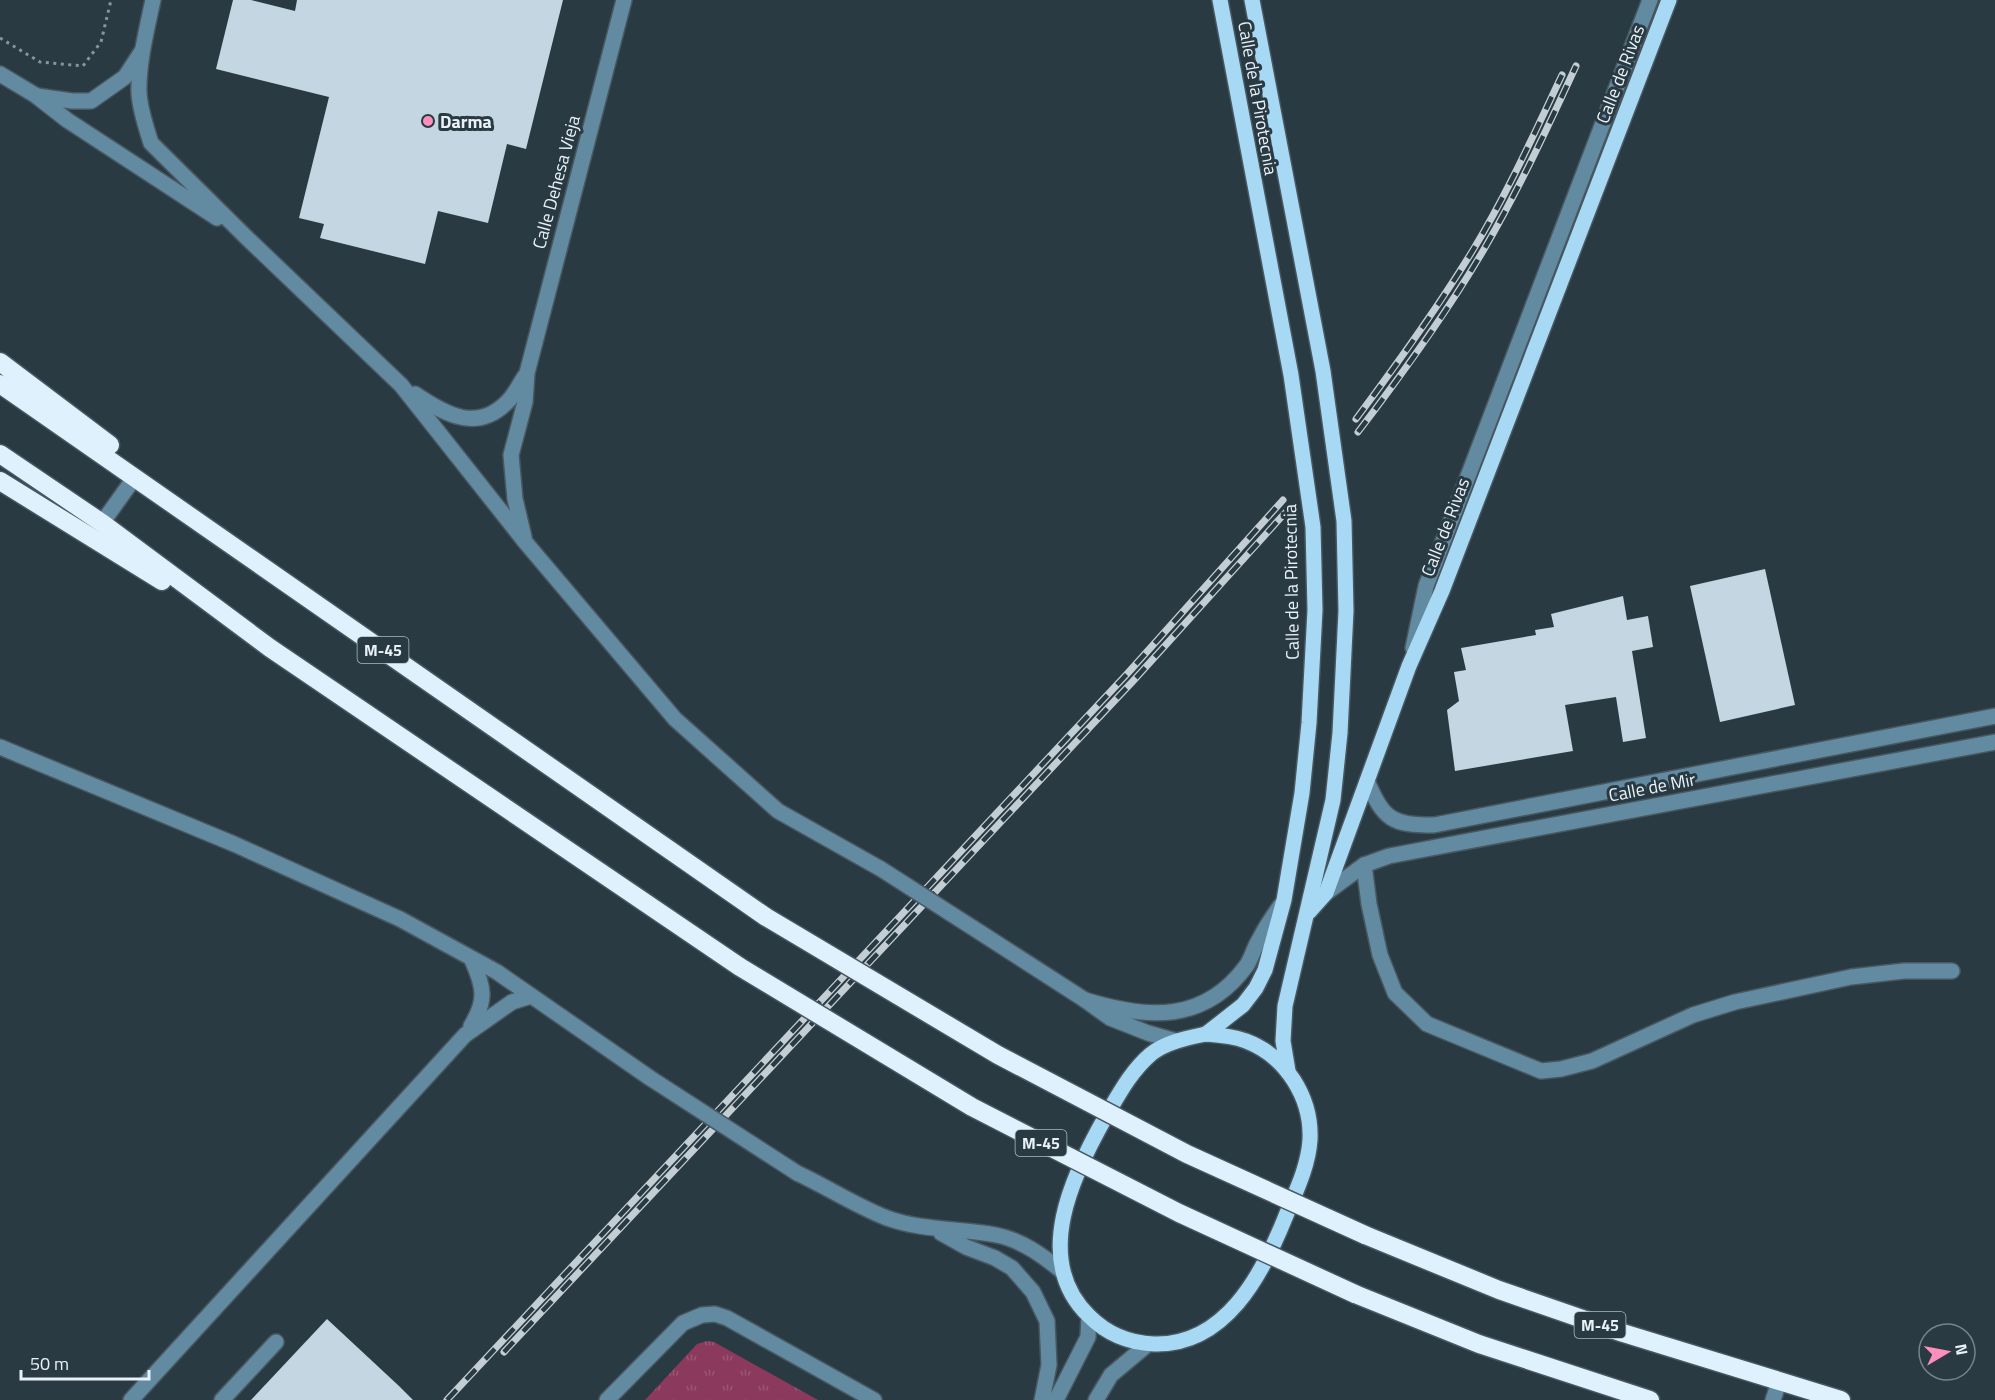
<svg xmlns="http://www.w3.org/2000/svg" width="1995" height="1400" font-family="'Titillium Web',sans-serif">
<defs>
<pattern id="grass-tufts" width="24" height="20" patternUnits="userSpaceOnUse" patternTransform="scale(1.5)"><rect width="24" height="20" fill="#8b395d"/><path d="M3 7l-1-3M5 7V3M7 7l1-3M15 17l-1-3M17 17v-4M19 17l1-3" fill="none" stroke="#9b5675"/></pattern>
</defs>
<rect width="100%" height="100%" fill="#2a3a43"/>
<polygon fill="url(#grass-tufts)" points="707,1341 714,1342 818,1400 645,1400 697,1344"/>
<g fill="#c3d6e1">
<polygon points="233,0 251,0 295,11 297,0 563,0 526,149 507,144 488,223 438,211 425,264 320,238 324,224 299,218 329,97 216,69"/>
<polygon points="1765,569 1795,705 1720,722 1690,586"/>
<polygon points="1623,596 1627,620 1648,616 1653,647 1632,651 1646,738 1623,742 1616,697 1565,705 1573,751 1455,771 1447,710 1459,701 1454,672 1466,670 1461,648 1536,635 1535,630 1554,627 1551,614"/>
<polygon points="327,1319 399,1386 413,1400 251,1400"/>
</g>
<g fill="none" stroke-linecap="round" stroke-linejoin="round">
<g stroke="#485760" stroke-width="18">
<g id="minor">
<path d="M153 0C147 28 138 64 139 93 140 110 146 127 151 143L247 238 401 385 526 543 675 719 778 811 881 869"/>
<polyline points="0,74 35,95 67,120 217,218"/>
<polyline points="37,96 72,101 91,101 125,77 142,51"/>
<path d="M415 394C446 415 479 434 510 399 516 392 520 383 525 376"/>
<polyline points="102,523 135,477"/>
<polyline points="524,537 515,499 511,455 525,402 527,373 624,0"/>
<polyline points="1413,648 1426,586 1650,0"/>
<polyline points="0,747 234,844 400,919 497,972 650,1078"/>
<path d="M1367 781C1384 820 1392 825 1434 825L1995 716"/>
<polyline points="1364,865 1369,904 1380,955 1395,993 1427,1024 1541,1071 1561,1069 1592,1061 1693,1015 1735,1002 1851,977 1904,971 1952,971"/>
<polyline points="1326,893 1364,865 1389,856 1995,742"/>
<polyline points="981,933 1085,1000 1110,1018 1148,1033 1176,1041"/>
<path d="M1085 1000C1147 1019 1204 1024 1247 965 1252 957 1254 948 1259 940 1265 928 1273 916 1281 905"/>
<path d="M471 1026C487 1000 484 987 472 960"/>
<path d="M797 1173C827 1187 856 1206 887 1218 923 1231 959 1228 996 1235 1022 1240 1043 1256 1063 1272"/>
<polyline points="941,1233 966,1247 995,1258 1012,1268 1033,1292 1047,1321 1049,1365 1042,1400"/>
<polyline points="131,1400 465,1035 512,1002 531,996"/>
<polyline points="222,1400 276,1342"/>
<polyline points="607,1400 683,1323 702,1315 715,1314 727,1318 874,1400"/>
<polyline points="1056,1400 1088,1337 1089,1316"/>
<polyline points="1096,1400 1111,1375 1148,1344"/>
<polyline points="1773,1400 1779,1382"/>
</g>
</g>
<g stroke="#485760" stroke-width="18">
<g id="major">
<polyline points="1252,0 1323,371 1344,521 1346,611 1340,733 1333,800 1285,1006 1283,1041 1288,1071"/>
<polyline points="1309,912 1326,893 1409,666 1442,591 1669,0"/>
<polyline points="1206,1034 1243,1005 1256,988 1265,970 1284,900 1302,793 1309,723 1315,610 1313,527 1291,375 1220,0"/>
<path d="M1206 1034C1219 1035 1233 1036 1246 1041 1286 1056 1312 1098 1310 1140 1308 1168 1295 1193 1285 1218 1262 1275 1225 1346 1154 1344 1129 1343 1107 1334 1089 1316 1031 1260 1073 1174 1106 1116 1119 1094 1131 1071 1151 1054 1166 1042 1187 1038 1206 1034Z"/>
</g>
</g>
<g stroke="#485760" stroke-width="21">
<g id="highway">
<polyline points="0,362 110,445"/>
<polyline points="0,384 766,917"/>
<polyline points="0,454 102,523 270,648 740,967"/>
<polyline points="0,481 162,581"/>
<polyline points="1365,1235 1499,1290 1623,1333 1841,1400"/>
<polyline points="1355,1294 1479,1344 1650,1400"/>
</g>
</g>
<polyline stroke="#88959c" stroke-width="3" stroke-dasharray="3 4.5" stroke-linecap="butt" points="0,38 40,62 83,66 101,42 111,0"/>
<use href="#minor" stroke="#628aa1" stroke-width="15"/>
<use href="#major" stroke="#a7d8f4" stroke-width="15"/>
<use href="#highway" stroke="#def1fd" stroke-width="18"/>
<g stroke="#c3ced4" stroke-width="7">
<g id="rail">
<path d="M1356 419C1397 364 1437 309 1473 250 1507 194 1534 134 1562 75"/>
<path d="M1358 432C1403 373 1446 314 1483 251 1518 191 1547 129 1576 66"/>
<polyline points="504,1352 1134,680 1285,513"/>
<polyline points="447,1400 1127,674 1283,500"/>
</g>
</g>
<use href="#rail" stroke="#2a3a43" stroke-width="4.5" stroke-dasharray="14" stroke-linecap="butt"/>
<g stroke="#485760" stroke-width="18" stroke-linecap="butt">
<g id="minor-bridge">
<polyline points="881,869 981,933"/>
<polyline points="650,1078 797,1173"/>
</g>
</g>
<g stroke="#485760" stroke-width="21" stroke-linecap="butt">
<g id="highway-bridge">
<polyline points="766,917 998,1055 1187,1154 1365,1235"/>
<polyline points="740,967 972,1107 1179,1213 1355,1294"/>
</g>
</g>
<use href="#minor-bridge" stroke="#628aa1" stroke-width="15"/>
<use href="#highway-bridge" stroke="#def1fd" stroke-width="18"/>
</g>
<circle fill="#fe8ebb" stroke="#2a3a43" stroke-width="2" cx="428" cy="121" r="6"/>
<g text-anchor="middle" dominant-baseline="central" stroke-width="6" stroke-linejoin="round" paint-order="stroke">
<g fill="#2a3a43" stroke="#afbbc2" stroke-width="1.5">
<rect x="357.5" y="637" width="51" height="26" rx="4.5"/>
<rect x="1015.5" y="1130" width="51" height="26" rx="4.5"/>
<rect x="1574.5" y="1312" width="51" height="26" rx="4.5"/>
</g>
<g font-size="16" font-weight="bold" fill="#e8f2f8">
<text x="383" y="650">M-45</text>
<text x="1041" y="1143">M-45</text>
<text x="1600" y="1325">M-45</text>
</g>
<g font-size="18" fill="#e8f2f8" stroke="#2a3a43">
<text transform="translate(1620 74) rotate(-69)">Calle de Rivas</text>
<text transform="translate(1258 98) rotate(80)">Calle de la Pirotecnia</text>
<text transform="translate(556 182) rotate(-75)">Calle Dehesa Vieja</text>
<text transform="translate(1445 527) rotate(-69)">Calle de Rivas</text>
<text transform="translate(1291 582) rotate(-91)">Calle de la Pirotecnia</text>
<text transform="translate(1652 787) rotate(-11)">Calle de Mir</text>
</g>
<g font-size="18" font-weight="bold" fill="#e8f2f8" stroke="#2a3a43" text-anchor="start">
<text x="440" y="121">Darma</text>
</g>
</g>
<g transform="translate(1947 1352) rotate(80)"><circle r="28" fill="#2a3a43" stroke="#76848b" stroke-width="1.5"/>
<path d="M0-4.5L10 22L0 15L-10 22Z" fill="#fe8ebb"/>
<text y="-9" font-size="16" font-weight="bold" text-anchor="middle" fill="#e8f2f8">N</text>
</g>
<path d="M21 1370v9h128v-9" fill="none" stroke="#e8f2f8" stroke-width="3"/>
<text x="30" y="1370" font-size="18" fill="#e8f2f8" stroke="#2a3a43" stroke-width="4.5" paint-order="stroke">50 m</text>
</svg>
